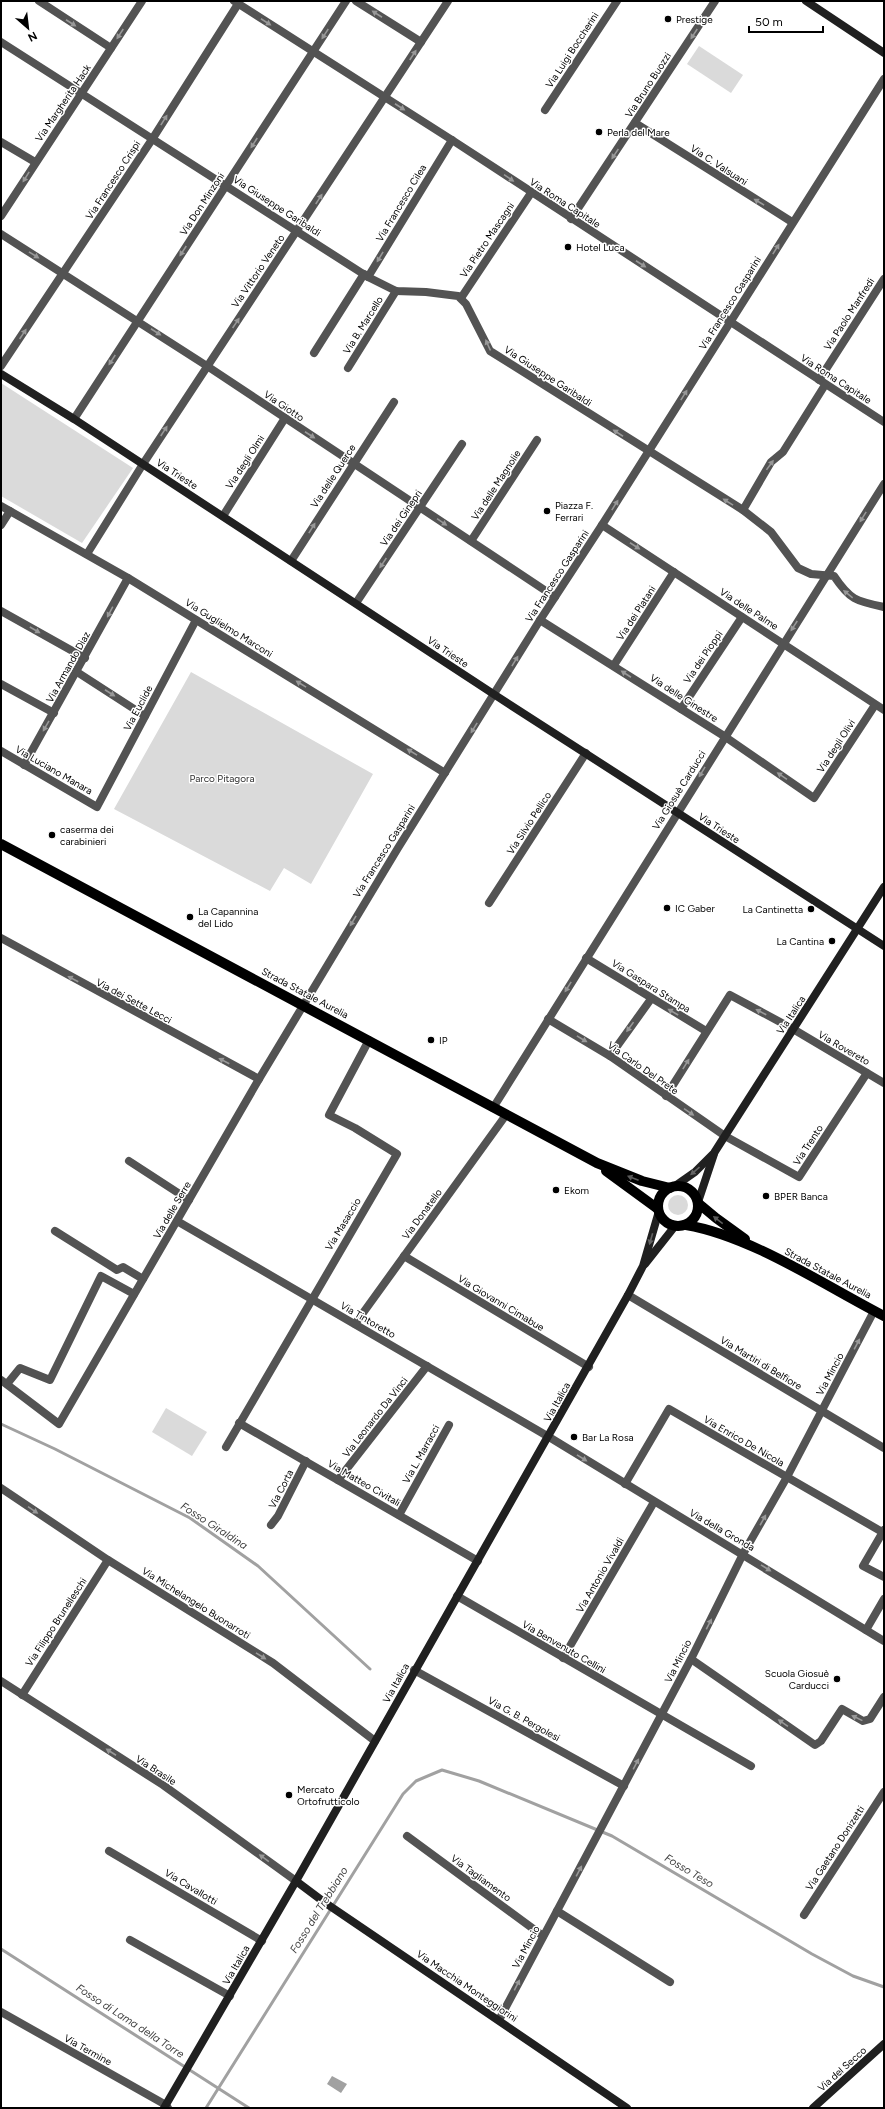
<svg xmlns="http://www.w3.org/2000/svg" width="885" height="2109" font-family="Figtree,sans-serif">
<rect width="100%" height="100%" fill="#fff"/>
<g fill="#dadada">
<polygon points="699,46 743,75 731,93 687,64"/>
<polygon points="1,383 133,468 82,543 1,496"/>
<polygon points="191,672 373,774 311,884 284,868 270,891 114,809"/>
<circle cx="678" cy="1205" r="10"/>
<polygon points="166,1408 207,1432 192,1456 152,1432"/>
</g>
<polygon fill="#a1a1a1" points="332,2076 347,2084 341,2093 327,2084"/>
<g fill="none" stroke-linecap="round" stroke-linejoin="round">
<g stroke="#a1a1a1" stroke-width="3">
<polyline points="1,1424 55,1449 190,1518 258,1566 370,1669"/>
<polyline points="1,1949 249,2108"/>
<polyline points="206,2108 403,1794 416,1781 442,1770 479,1781 612,1836 812,1954 853,1976 884,1987"/>
</g>
<g stroke="#535353" stroke-width="8">
<polyline points="39,1 111,48"/>
<polyline points="234,1 452,140 884,422"/>
<polyline points="356,1 421,42"/>
<path d="M1 42 368 277 396 291 426 292 458 296 466 304 490 351 743 510 771 532 798 568 811 574 834 576C850 600 856 601 884 607"/>
<polyline points="545,110 617,1"/>
<polyline points="635,123 792,222"/>
<polyline points="1,142 35,162"/>
<polyline points="1,216 142,1"/>
<polyline points="571,219 715,1"/>
<polyline points="1,234 207,366 555,597"/>
<polyline points="368,277 452,140"/>
<polyline points="461,298 531,193"/>
<polyline points="314,353 364,274"/>
<polyline points="1,366 153,138 238,4"/>
<polyline points="348,368 396,291"/>
<polyline points="819,380 884,279"/>
<polyline points="74,419 346,1"/>
<polyline points="1,506 128,578 445,773"/>
<polyline points="743,510 771,462 783,452 825,385"/>
<polyline points="223,516 285,418"/>
<polyline points="1,525 10,511"/>
<polyline points="602,525 884,710"/>
<polyline points="471,541 537,440"/>
<polyline points="87,554 143,464 448,1"/>
<polyline points="291,561 394,402"/>
<polyline points="356,603 462,444"/>
<polyline points="1,611 85,658"/>
<polyline points="540,620 724,736 814,798 875,705"/>
<polyline points="614,665 674,572"/>
<polyline points="77,672 145,716"/>
<polyline points="1,684 54,713"/>
<polyline points="681,709 742,617"/>
<polyline points="1,751 97,807 196,620"/>
<polyline points="24,765 128,578"/>
<polyline points="489,903 586,753"/>
<polyline points="1,938 259,1079"/>
<polyline points="586,958 706,1031"/>
<polyline points="548,1019 610,1056 725,1136 799,1177 867,1073"/>
<polyline points="610,1056 651,999"/>
<polyline points="666,1096 730,995 793,1029 884,1083"/>
<path d="M493 1108C623 899 753 691 884 484"/>
<polyline points="129,1161 189,1200"/>
<polyline points="177,1221 549,1437 884,1641"/>
<polyline points="55,1231 117,1270 123,1267 143,1279"/>
<polyline points="404,1256 589,1367"/>
<polyline points="628,1295 884,1448"/>
<polyline points="355,1324 506,1115"/>
<polyline points="1,1380 59,1424 259,1079 398,848 540,620 602,525 884,79"/>
<polyline points="7,1384 20,1368 50,1380 101,1276 134,1294"/>
<polyline points="239,1423 478,1561"/>
<polyline points="226,1447 397,1154 355,1128 329,1115 369,1040"/>
<polyline points="338,1480 427,1366"/>
<polyline points="625,1484 669,1409 884,1533"/>
<polyline points="1,1488 108,1560 273,1663 375,1741"/>
<polyline points="399,1515 449,1425"/>
<polyline points="271,1525 278,1516 306,1461"/>
<polyline points="884,1530 863,1566 884,1577"/>
<polyline points="457,1596 751,1766"/>
<polyline points="866,1630 884,1599"/>
<polyline points="563,1658 654,1502"/>
<polyline points="691,1659 815,1745 821,1741 842,1709 863,1721 870,1719 884,1697"/>
<polyline points="414,1670 624,1786"/>
<polyline points="1,1681 163,1785 296,1881"/>
<polyline points="22,1695 108,1560"/>
<polyline points="407,1836 543,1936"/>
<polyline points="109,1851 262,1941"/>
<polyline points="557,1911 670,1982"/>
<polyline points="804,1915 884,1792"/>
<polyline points="130,1940 230,1996"/>
<polyline points="1,2012 166,2105 168,2108"/>
<polyline points="499,2020 691,1659 743,1554 787,1477 874,1311"/>
</g>
<g stroke="#202020" stroke-width="8">
<polyline points="806,1 884,53"/>
<polyline points="1,374 74,419 495,695 884,946"/>
<polyline points="675,1186 695,1172 714,1153 884,887"/>
<polyline points="698,1202 714,1154"/>
<polyline points="645,1264 675,1226"/>
<polyline points="296,1881 324,1902 627,2108"/>
<polyline points="164,2108 296,1881 628,1295 643,1266 659,1211"/>
<polyline points="813,2108 884,2044"/>
</g>
<g stroke="#000" stroke-width="10">
<polyline points="1,844 597,1163 642,1181 670,1188"/>
<polyline points="606,1171 658,1209"/>
<circle cx="678" cy="1206" r="20"/>
<polyline points="698,1203 716,1218 745,1239"/>
<path d="M686 1225C751 1236 824 1285 884 1316"/>
</g>
</g>
<defs><path id="oneway-solid" d="M-6-.8H1V-3.2L6.5 0L1 3.2V.8H-6Z"/></defs>
<g fill="#989898">
<use href="#oneway-solid" transform="translate(377 14) rotate(-147)"/>
<use href="#oneway-solid" transform="translate(266 22) rotate(33)"/>
<use href="#oneway-solid" transform="translate(71 23) rotate(33)"/>
<use href="#oneway-solid" transform="translate(120 34) rotate(123)"/>
<use href="#oneway-solid" transform="translate(325 34) rotate(123)"/>
<use href="#oneway-solid" transform="translate(694 34) rotate(123)"/>
<use href="#oneway-solid" transform="translate(413 55) rotate(-57)"/>
<use href="#oneway-solid" transform="translate(400 107) rotate(33)"/>
<use href="#oneway-solid" transform="translate(164 120) rotate(-58)"/>
<use href="#oneway-solid" transform="translate(254 143) rotate(123)"/>
<use href="#oneway-solid" transform="translate(615 154) rotate(124)"/>
<use href="#oneway-solid" transform="translate(26 177) rotate(122)"/>
<use href="#oneway-solid" transform="translate(509 178) rotate(34)"/>
<use href="#oneway-solid" transform="translate(319 199) rotate(-57)"/>
<use href="#oneway-solid" transform="translate(759 202) rotate(-149)"/>
<use href="#oneway-solid" transform="translate(776 249) rotate(-58)"/>
<use href="#oneway-solid" transform="translate(183 251) rotate(123)"/>
<use href="#oneway-solid" transform="translate(34 255) rotate(32)"/>
<use href="#oneway-solid" transform="translate(380 257) rotate(121)"/>
<use href="#oneway-solid" transform="translate(641 264) rotate(33)"/>
<use href="#oneway-solid" transform="translate(236 323) rotate(-56)"/>
<use href="#oneway-solid" transform="translate(156 332) rotate(33)"/>
<use href="#oneway-solid" transform="translate(23 334) rotate(-56)"/>
<use href="#oneway-solid" transform="translate(488 345) rotate(-114)"/>
<use href="#oneway-solid" transform="translate(112 360) rotate(123)"/>
<use href="#oneway-solid" transform="translate(684 395) rotate(-58)"/>
<use href="#oneway-solid" transform="translate(164 431) rotate(-57)"/>
<use href="#oneway-solid" transform="translate(618 433) rotate(-147)"/>
<use href="#oneway-solid" transform="translate(310 435) rotate(33)"/>
<use href="#oneway-solid" transform="translate(770 465) rotate(-54)"/>
<use href="#oneway-solid" transform="translate(728 502) rotate(-148)"/>
<use href="#oneway-solid" transform="translate(615 505) rotate(-58)"/>
<use href="#oneway-solid" transform="translate(863 517) rotate(122)"/>
<use href="#oneway-solid" transform="translate(442 522) rotate(34)"/>
<use href="#oneway-solid" transform="translate(312 528) rotate(-58)"/>
<use href="#oneway-solid" transform="translate(635 546) rotate(33)"/>
<use href="#oneway-solid" transform="translate(383 563) rotate(124)"/>
<use href="#oneway-solid" transform="translate(848 594) rotate(-141)"/>
<use href="#oneway-solid" transform="translate(110 612) rotate(118)"/>
<use href="#oneway-solid" transform="translate(794 626) rotate(123)"/>
<use href="#oneway-solid" transform="translate(35 630) rotate(30)"/>
<use href="#oneway-solid" transform="translate(515 661) rotate(-59)"/>
<use href="#oneway-solid" transform="translate(626 674) rotate(-147)"/>
<use href="#oneway-solid" transform="translate(301 684) rotate(-148)"/>
<use href="#oneway-solid" transform="translate(110 693) rotate(33)"/>
<use href="#oneway-solid" transform="translate(46 726) rotate(120)"/>
<use href="#oneway-solid" transform="translate(474 728) rotate(122)"/>
<use href="#oneway-solid" transform="translate(412 752) rotate(-148)"/>
<use href="#oneway-solid" transform="translate(702 772) rotate(121)"/>
<use href="#oneway-solid" transform="translate(782 776) rotate(-146)"/>
<use href="#oneway-solid" transform="translate(353 921) rotate(121)"/>
<use href="#oneway-solid" transform="translate(73 979) rotate(-152)"/>
<use href="#oneway-solid" transform="translate(568 987) rotate(122)"/>
<use href="#oneway-solid" transform="translate(673 1012) rotate(-150)"/>
<use href="#oneway-solid" transform="translate(761 1012) rotate(-152)"/>
<use href="#oneway-solid" transform="translate(630 1027) rotate(126)"/>
<use href="#oneway-solid" transform="translate(582 1039) rotate(31)"/>
<use href="#oneway-solid" transform="translate(224 1061) rotate(-152)"/>
<use href="#oneway-solid" transform="translate(686 1064) rotate(-58)"/>
<use href="#oneway-solid" transform="translate(689 1112) rotate(34)"/>
<use href="#oneway-solid" transform="translate(857 1344) rotate(-62)"/>
<use href="#oneway-solid" transform="translate(582 1458) rotate(32)"/>
<use href="#oneway-solid" transform="translate(33 1510) rotate(34)"/>
<use href="#oneway-solid" transform="translate(763 1520) rotate(-61)"/>
<use href="#oneway-solid" transform="translate(766 1568) rotate(32)"/>
<use href="#oneway-solid" transform="translate(709 1624) rotate(-63)"/>
<use href="#oneway-solid" transform="translate(261 1656) rotate(32)"/>
<use href="#oneway-solid" transform="translate(857 1718) rotate(-154)"/>
<use href="#oneway-solid" transform="translate(783 1723) rotate(-145)"/>
<use href="#oneway-solid" transform="translate(111 1752) rotate(-147)"/>
<use href="#oneway-solid" transform="translate(636 1764) rotate(-62)"/>
<use href="#oneway-solid" transform="translate(264 1858) rotate(-144)"/>
<use href="#oneway-solid" transform="translate(579 1871) rotate(-62)"/>
<use href="#oneway-solid" transform="translate(517 1985) rotate(-63)"/>
</g>
<g fill="#636363">
<use href="#oneway-solid" transform="translate(695 1171) rotate(139)"/>
<use href="#oneway-solid" transform="translate(651 1239) rotate(106)"/>
</g>
<g fill="#595959">
<use href="#oneway-solid" transform="translate(633 1178) rotate(-159)"/>
<use href="#oneway-solid" transform="translate(718 1220) rotate(-142)"/>
</g>
<g fill="#000" stroke="#fff" stroke-width="1.5">
<circle cx="668" cy="19" r="4"/>
<circle cx="599" cy="132" r="4"/>
<circle cx="568" cy="247" r="4"/>
<circle cx="547" cy="511" r="4"/>
<circle cx="52" cy="835" r="4"/>
<circle cx="667" cy="908" r="4"/>
<circle cx="811" cy="909" r="4"/>
<circle cx="190" cy="917" r="4"/>
<circle cx="832" cy="941" r="4"/>
<circle cx="431" cy="1040" r="4"/>
<circle cx="556" cy="1190" r="4"/>
<circle cx="766" cy="1196" r="4"/>
<circle cx="574" cy="1437" r="4"/>
<circle cx="837" cy="1679" r="4"/>
<circle cx="289" cy="1795" r="4"/>
</g>
<g text-anchor="middle" dominant-baseline="central" stroke-width="3" stroke-linejoin="round" paint-order="stroke">
<g font-size="10" fill="#000" stroke="#fff" text-anchor="start">
<text x="676" y="19">Prestige</text>
<text x="607" y="132">Perla del Mare</text>
<text x="576" y="247">Hotel Luca</text>
<text x="555" y="505">Piazza F.<tspan x="555" dy="12">Ferrari</tspan></text>
<text x="60" y="829">caserma dei<tspan x="60" dy="12">carabinieri</tspan></text>
<text x="675" y="908">IC Gaber</text>
<text x="803" y="909" text-anchor="end">La Cantinetta</text>
<text x="198" y="911">La Capannina<tspan x="198" dy="12">del Lido</tspan></text>
<text x="824" y="941" text-anchor="end">La Cantina</text>
<text x="439" y="1040">IP</text>
<text x="564" y="1190">Ekom</text>
<text x="774" y="1196">BPER Banca</text>
<text x="582" y="1437">Bar La Rosa</text>
<text x="829" y="1673" text-anchor="end">Scuola Giosuè<tspan x="829" dy="12">Carducci</tspan></text>
<text x="297" y="1789">Mercato<tspan x="297" dy="12">Ortofrutticolo</tspan></text>
</g>
<g font-size="10" fill="#000" stroke="#fff">
<text transform="translate(572 50) rotate(-57)">Via Luigi Boccherini</text>
<text transform="translate(648 85) rotate(-57)">Via Bruno Buozzi</text>
<text transform="translate(63 103) rotate(-56)">Via Margherita Hack</text>
<text transform="translate(719 165) rotate(33)">Via C. Valsuani</text>
<text transform="translate(113 180) rotate(-57)">Via Francesco Crispi</text>
<text transform="translate(401 203) rotate(-59)">Via Francesco Cilea</text>
<text transform="translate(565 203) rotate(33)">Via Roma Capitale</text>
<text transform="translate(202 204) rotate(-57)">Via Don Minzoni</text>
<text transform="translate(277 206) rotate(33)">Via Giuseppe Garibaldi</text>
<text transform="translate(487 240) rotate(-56)">Via Pietro Mascagni</text>
<text transform="translate(258 271) rotate(-56)">Via Vittorio Veneto</text>
<text transform="translate(730 303) rotate(-58)">Via Francesco Gasparini</text>
<text transform="translate(849 314) rotate(-57)">Via Paolo Manfredi</text>
<text transform="translate(363 325) rotate(-58)">Via B. Marcello</text>
<text transform="translate(548 376) rotate(33)">Via Giuseppe Garibaldi</text>
<text transform="translate(836 379) rotate(33)">Via Roma Capitale</text>
<text transform="translate(284 406) rotate(34)">Via Giotto</text>
<text transform="translate(245 462) rotate(-57)">Via degli Olmi</text>
<text transform="translate(177 474) rotate(33)">Via Trieste</text>
<text transform="translate(333 476) rotate(-57)">Via delle Querce</text>
<text transform="translate(496 485) rotate(-57)">Via delle Magnolie</text>
<text transform="translate(401 518) rotate(-56)">Via dei Ginepri</text>
<text transform="translate(557 576) rotate(-57)">Via Francesco Gasparini</text>
<text transform="translate(749 609) rotate(33)">Via delle Palme</text>
<text transform="translate(636 613) rotate(-57)">Via dei Platani</text>
<text transform="translate(229 628) rotate(32)">Via Guglielmo Marconi</text>
<text transform="translate(448 652) rotate(34)">Via Trieste</text>
<text transform="translate(703 657) rotate(-56)">Via dei Pioppi</text>
<text transform="translate(68 667) rotate(-61)">Via Armando Diaz</text>
<text transform="translate(684 698) rotate(33)">Via delle Ginestre</text>
<text transform="translate(138 708) rotate(-62)">Via Euclide</text>
<text transform="translate(836 746) rotate(-57)">Via degli Olivi</text>
<text transform="translate(54 770) rotate(30)">Via Luciano Manara</text>
<text transform="translate(679 790) rotate(-58)">Via Giosuè Carducci</text>
<text transform="translate(529 823) rotate(-57)">Via Silvio Pellico</text>
<text transform="translate(719 828) rotate(33)">Via Trieste</text>
<text transform="translate(384 851) rotate(-58)">Via Francesco Gasparini</text>
<text transform="translate(651 986) rotate(32)">Via Gaspara Stampa</text>
<text transform="translate(305 993) rotate(28)">Strada Statale Aurelia</text>
<text transform="translate(134 1001) rotate(28)">Via dei Sette Lecci</text>
<text transform="translate(791 1015) rotate(-57)">Via Italica</text>
<text transform="translate(844 1048) rotate(30)">Via Rovereto</text>
<text transform="translate(643 1068) rotate(35)">Via Carlo Del Prete</text>
<text transform="translate(808 1145) rotate(-57)">Via Trento</text>
<text transform="translate(172 1210) rotate(-60)">Via delle Serre</text>
<text transform="translate(422 1214) rotate(-54)">Via Donatello</text>
<text transform="translate(343 1224) rotate(-59)">Via Masaccio</text>
<text transform="translate(828 1273) rotate(28)">Strada Statale Aurelia</text>
<text transform="translate(501 1303) rotate(31)">Via Giovanni Cimabue</text>
<text transform="translate(368 1320) rotate(30)">Via Tintoretto</text>
<text transform="translate(761 1363) rotate(31)">Via Martiri di Belfiore</text>
<text transform="translate(830 1374) rotate(-62)">Via Mincio</text>
<text transform="translate(557 1402) rotate(-61)">Via Italica</text>
<text transform="translate(375 1417) rotate(-52)">Via Leonardo Da Vinci</text>
<text transform="translate(744 1441) rotate(30)">Via Enrico De Nicola</text>
<text transform="translate(421 1454) rotate(-61)">Via L. Marracci</text>
<text transform="translate(364 1483) rotate(30)">Via Matteo Civitali</text>
<text transform="translate(281 1489) rotate(-63)">Via Corta</text>
<text transform="translate(722 1530) rotate(30)">Via della Gronda</text>
<text transform="translate(600 1575) rotate(-60)">Via Antonio Vivaldi</text>
<text transform="translate(196 1603) rotate(32)">Via Michelangelo Buonarroti</text>
<text transform="translate(56 1622) rotate(-57)">Via Filippo Brunelleschi</text>
<text transform="translate(564 1647) rotate(30)">Via Benvenuto Cellini</text>
<text transform="translate(678 1661) rotate(-63)">Via Mincio</text>
<text transform="translate(396 1683) rotate(-61)">Via Italica</text>
<text transform="translate(524 1719) rotate(29)">Via G. B. Pergolesi</text>
<text transform="translate(156 1770) rotate(33)">Via Brasile</text>
<text transform="translate(835 1848) rotate(-57)">Via Gaetano Donizetti</text>
<text transform="translate(481 1878) rotate(36)">Via Tagliamento</text>
<text transform="translate(191 1887) rotate(31)">Via Cavallotti</text>
<text transform="translate(526 1947) rotate(-62)">Via Mincio</text>
<text transform="translate(236 1965) rotate(-60)">Via Italica</text>
<text transform="translate(467 1986) rotate(34)">Via Macchia Monteggiorini</text>
<text transform="translate(88 2050) rotate(29)">Via Termine</text>
<text transform="translate(842 2069) rotate(-42)">Via del Secco</text>
</g>
<g font-size="10" fill="#313131" stroke="#fff">
<text x="222" y="778">Parco Pitagora</text>
</g>
<g font-size="11" font-style="italic" fill="#424242" stroke="#fff">
<text transform="translate(214 1526) rotate(33)">Fosso Giraldina</text>
<text transform="translate(689 1871) rotate(31)">Fosso Teso</text>
<text transform="translate(319 1910) rotate(-58)">Fosso del Trebbiano</text>
<text transform="translate(130 2021) rotate(33)">Fosso di Lama della Torre</text>
</g>
</g>
<rect width="885" height="2109" fill="none" stroke="#000000" stroke-width="4"/>
<g transform="translate(28 28) rotate(152)" stroke="#ffffff" stroke-width="3" paint-order="stroke">
<path d="M0-3L7 15L0 10L-7 15Z" fill="#000000"/>
<text y="-6" font-size="11" font-weight="bold" text-anchor="middle" fill="#000000">N</text>
</g>
<path d="M749 26v6h74v-6" fill="none" stroke="#000000" stroke-width="2"/>
<text x="755" y="26" font-size="12" fill="#000000" stroke="#ffffff" stroke-width="3" paint-order="stroke">50 m</text>
</svg>
